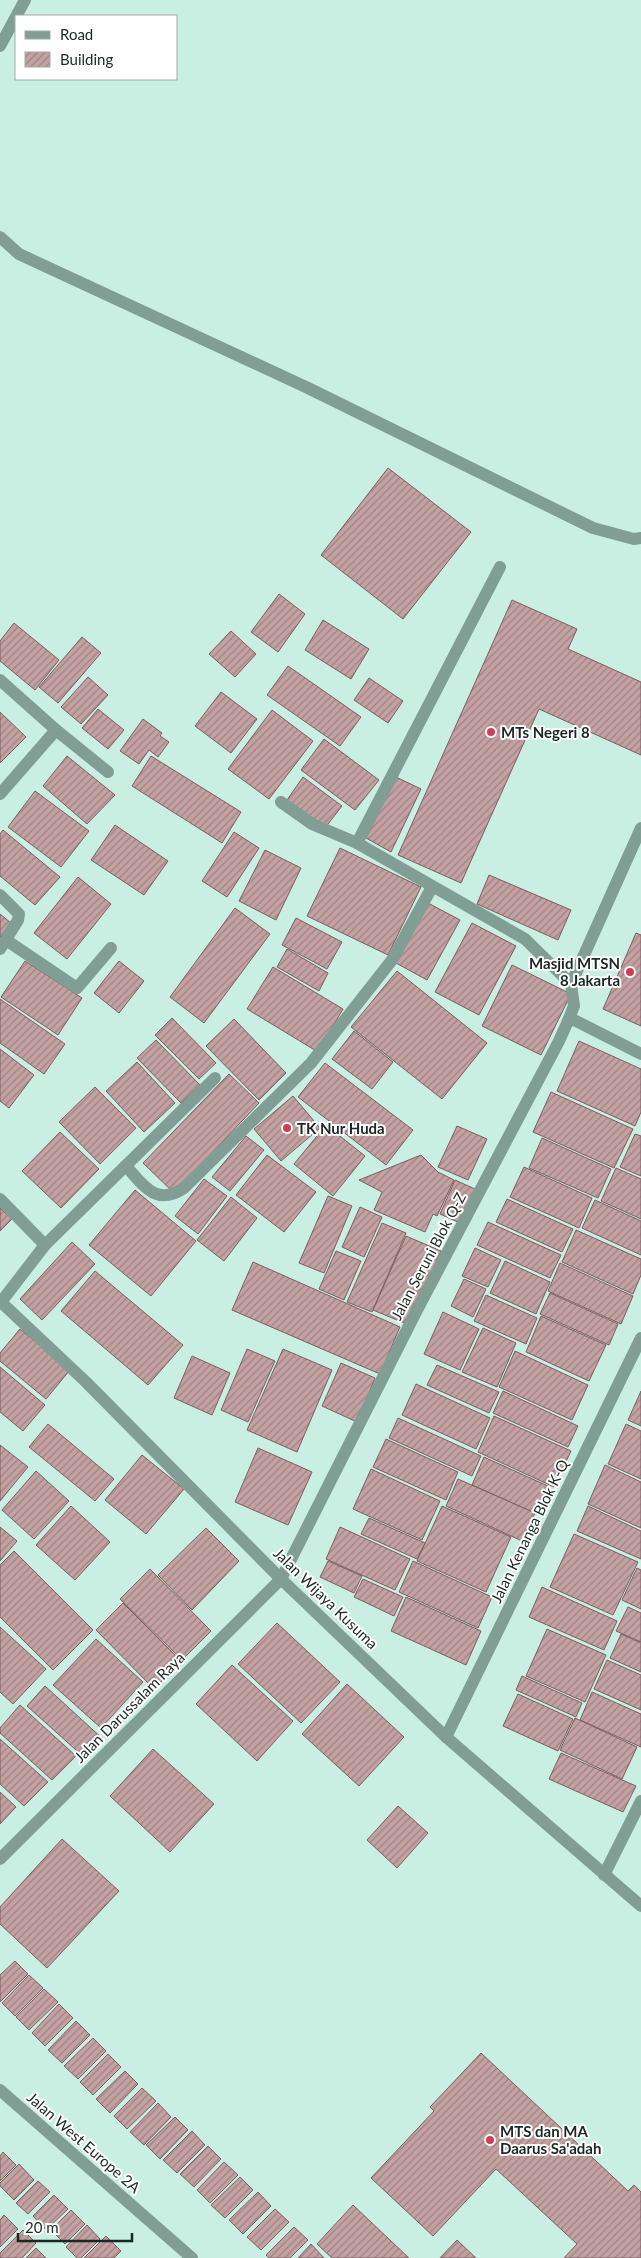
<svg xmlns="http://www.w3.org/2000/svg" width="641" height="2258" font-family="Lato,sans-serif">
<defs>
<pattern id="building-hatch" width="6" height="6" patternUnits="userSpaceOnUse" patternTransform="scale(1.25)"><rect width="6" height="6" fill="#c4a1a2"/><path d="M-1 1l2-2M0 6l6-6M5 7l2-2" fill="none" stroke="#9e8384"/></pattern>
</defs>
<rect width="100%" height="100%" fill="#c9eee2"/>
<g fill="url(#building-hatch)" stroke="#7d5d5f">
<polygon points="388,468 471,532 403,619 321,555"/>
<polygon points="279,594 305,614 278,652 251,632"/>
<polygon points="512,600 577,629 568,649 641,682 641,755 539,709 461,883 398,855"/>
<polygon points="323,620 369,649 351,679 305,650"/>
<polygon points="14,623 59,660 35,690 0,661 0,641"/>
<polygon points="231,631 256,654 235,677 209,654"/>
<polygon points="82,637 101,653 58,703 39,687"/>
<polygon points="288,666 361,717 340,746 267,695"/>
<polygon points="88,677 108,695 81,724 61,707"/>
<polygon points="369,678 403,701 388,723 354,700"/>
<polygon points="221,692 257,719 231,753 195,726"/>
<polygon points="98,709 124,730 108,749 82,728"/>
<polygon points="272,710 313,741 269,799 228,769"/>
<polygon points="0,712 26,737 0,763"/>
<polygon points="143,719 162,733 160,736 169,742 158,757 149,750 139,764 120,751"/>
<polygon points="324,739 379,780 355,810 301,770"/>
<polygon points="67,756 115,795 87,824 43,786"/>
<polygon points="151,756 241,812 222,843 132,786"/>
<polygon points="303,777 342,806 325,828 287,800"/>
<polygon points="396,777 421,789 391,852 366,838"/>
<polygon points="35,791 89,831 61,867 8,827"/>
<polygon points="115,825 168,861 144,895 91,860"/>
<polygon points="3,830 60,877 35,905 0,876 0,834"/>
<polygon points="234,832 259,848 227,897 202,881"/>
<polygon points="340,848 421,887 388,955 307,916"/>
<polygon points="265,850 301,868 276,920 239,901"/>
<polygon points="489,875 571,910 558,940 477,904"/>
<polygon points="78,877 111,904 67,959 34,933"/>
<polygon points="428,903 460,920 427,980 396,963"/>
<polygon points="235,908 270,934 204,1023 170,997"/>
<polygon points="0,914 11,923 0,937"/>
<polygon points="296,918 342,942 327,969 282,945"/>
<polygon points="472,923 516,946 479,1015 435,992"/>
<polygon points="636,933 641,935 641,1026 603,1009"/>
<polygon points="287,949 328,973 319,991 277,967"/>
<polygon points="25,961 82,998 58,1035 1,997"/>
<polygon points="119,961 144,981 119,1013 94,993"/>
<polygon points="512,965 571,994 541,1055 482,1026"/>
<polygon points="273,967 343,1009 318,1052 247,1009"/>
<polygon points="397,971 487,1043 442,1099 351,1027"/>
<polygon points="0,999 65,1044 44,1074 0,1043"/>
<polygon points="172,1018 216,1063 199,1079 155,1035"/>
<polygon points="234,1019 286,1073 259,1100 206,1046"/>
<polygon points="354,1031 393,1062 372,1089 332,1059"/>
<polygon points="156,1040 200,1085 181,1103 137,1058"/>
<polygon points="579,1041 641,1069 641,1112 635,1126 557,1091"/>
<polygon points="0,1049 34,1075 9,1108 0,1101"/>
<polygon points="137,1062 175,1103 144,1132 106,1091"/>
<polygon points="325,1063 413,1130 386,1165 298,1097"/>
<polygon points="229,1074 259,1103 174,1193 143,1163"/>
<polygon points="95,1087 136,1128 100,1164 59,1122"/>
<polygon points="551,1092 633,1129 614,1168 533,1132"/>
<polygon points="293,1096 320,1128 281,1161 254,1129"/>
<polygon points="326,1125 365,1156 333,1196 294,1164"/>
<polygon points="457,1126 487,1139 468,1180 438,1167"/>
<polygon points="60,1132 99,1169 61,1208 22,1171"/>
<polygon points="635,1134 641,1136 641,1176 620,1167"/>
<polygon points="246,1136 264,1150 230,1191 212,1177"/>
<polygon points="542,1138 611,1169 598,1198 529,1168"/>
<polygon points="267,1155 316,1192 284,1232 236,1195"/>
<polygon points="421,1155 438,1172 454,1180 437,1216 433,1214 425,1232 374,1210 382,1192 359,1180"/>
<polygon points="524,1167 592,1198 579,1228 510,1197"/>
<polygon points="616,1168 641,1179 641,1219 601,1201"/>
<polygon points="204,1179 227,1196 198,1234 175,1216"/>
<polygon points="455,1180 475,1189 460,1223 440,1214"/>
<polygon points="135,1190 196,1241 151,1296 89,1245"/>
<polygon points="328,1196 352,1206 324,1273 299,1263"/>
<polygon points="231,1197 257,1218 224,1261 197,1240"/>
<polygon points="507,1199 573,1229 562,1252 496,1222"/>
<polygon points="595,1200 641,1221 641,1255 582,1228"/>
<polygon points="360,1207 382,1217 364,1257 342,1247"/>
<polygon points="0,1208 12,1219 0,1231"/>
<polygon points="488,1222 561,1255 550,1278 477,1245"/>
<polygon points="382,1223 406,1233 372,1312 347,1302"/>
<polygon points="576,1230 641,1259 641,1275 633,1294 562,1262"/>
<polygon points="406,1236 441,1251 409,1325 373,1310"/>
<polygon points="72,1242 95,1264 42,1320 20,1299"/>
<polygon points="475,1248 501,1260 488,1287 462,1276"/>
<polygon points="336,1251 361,1261 344,1300 319,1289"/>
<polygon points="505,1261 550,1282 536,1314 490,1293"/>
<polygon points="253,1262 400,1327 380,1374 232,1310"/>
<polygon points="560,1263 633,1296 621,1324 548,1291"/>
<polygon points="95,1271 183,1345 148,1385 61,1311"/>
<polygon points="464,1279 486,1289 473,1317 451,1306"/>
<polygon points="550,1293 618,1324 609,1345 540,1314"/>
<polygon points="486,1295 537,1318 526,1344 474,1321"/>
<polygon points="443,1312 479,1329 460,1370 424,1354"/>
<polygon points="541,1316 606,1345 589,1381 526,1352"/>
<polygon points="483,1328 516,1343 497,1387 462,1372"/>
<polygon points="20,1329 70,1370 46,1399 0,1361 0,1353"/>
<polygon points="247,1349 275,1361 248,1422 221,1410"/>
<polygon points="283,1349 332,1370 297,1452 247,1430"/>
<polygon points="515,1351 588,1385 572,1420 499,1387"/>
<polygon points="192,1356 230,1373 212,1415 174,1398"/>
<polygon points="341,1363 375,1378 357,1422 322,1406"/>
<polygon points="437,1365 499,1392 489,1413 427,1385"/>
<polygon points="0,1367 45,1405 23,1431 0,1412"/>
<polygon points="416,1384 490,1418 476,1449 402,1415"/>
<polygon points="503,1391 578,1426 568,1447 493,1413"/>
<polygon points="641,1391 641,1426 628,1420"/>
<polygon points="494,1416 571,1451 554,1487 478,1452"/>
<polygon points="398,1418 481,1456 472,1476 389,1438"/>
<polygon points="48,1424 114,1479 95,1501 29,1447"/>
<polygon points="626,1424 641,1431 641,1479 608,1464"/>
<polygon points="386,1439 458,1472 446,1500 373,1467"/>
<polygon points="0,1445 28,1467 0,1501"/>
<polygon points="258,1448 312,1472 288,1525 235,1502"/>
<polygon points="142,1455 184,1489 146,1534 105,1500"/>
<polygon points="484,1457 550,1487 537,1514 472,1485"/>
<polygon points="605,1465 641,1482 641,1528 588,1504"/>
<polygon points="371,1469 440,1501 422,1540 353,1509"/>
<polygon points="36,1471 69,1501 34,1539 2,1510"/>
<polygon points="458,1479 535,1513 522,1541 446,1506"/>
<polygon points="71,1506 110,1542 75,1580 36,1545"/>
<polygon points="442,1506 511,1537 486,1592 417,1561"/>
<polygon points="588,1506 641,1531 641,1559 577,1531"/>
<polygon points="369,1518 425,1543 417,1559 361,1534"/>
<polygon points="0,1527 17,1541 0,1561"/>
<polygon points="340,1527 410,1559 395,1590 326,1559"/>
<polygon points="206,1528 239,1561 192,1610 158,1575"/>
<polygon points="574,1534 638,1562 613,1615 550,1587"/>
<polygon points="14,1551 93,1630 53,1670 0,1617 0,1565"/>
<polygon points="328,1561 362,1576 354,1593 320,1577"/>
<polygon points="413,1561 492,1597 478,1628 399,1592"/>
<polygon points="637,1568 641,1570 641,1609 622,1600"/>
<polygon points="150,1569 211,1631 182,1660 120,1599"/>
<polygon points="363,1579 403,1597 394,1616 354,1597"/>
<polygon points="542,1587 617,1621 604,1650 529,1617"/>
<polygon points="406,1597 481,1631 466,1665 391,1631"/>
<polygon points="123,1603 181,1661 154,1689 96,1630"/>
<polygon points="628,1607 641,1613 641,1642 616,1631"/>
<polygon points="277,1623 340,1682 301,1723 238,1664"/>
<polygon points="0,1627 46,1669 13,1704 0,1692"/>
<polygon points="547,1629 606,1655 585,1702 526,1676"/>
<polygon points="621,1634 641,1643 641,1672 610,1658"/>
<polygon points="96,1639 143,1682 101,1728 53,1685"/>
<polygon points="607,1660 641,1675 641,1710 594,1689"/>
<polygon points="232,1665 293,1721 257,1761 196,1704"/>
<polygon points="522,1676 582,1703 576,1717 516,1690"/>
<polygon points="347,1684 404,1737 359,1786 302,1734"/>
<polygon points="45,1686 104,1740 86,1759 27,1706"/>
<polygon points="592,1692 641,1714 641,1747 580,1720"/>
<polygon points="518,1694 573,1719 558,1751 503,1726"/>
<polygon points="20,1705 76,1756 52,1780 0,1733 0,1728"/>
<polygon points="575,1718 637,1747 622,1779 560,1750"/>
<polygon points="0,1739 48,1782 24,1806 0,1784"/>
<polygon points="153,1749 214,1804 170,1852 110,1796"/>
<polygon points="561,1753 636,1786 623,1812 549,1779"/>
<polygon points="0,1792 16,1807 0,1824"/>
<polygon points="398,1806 428,1833 397,1868 367,1840"/>
<polygon points="62,1839 119,1891 47,1968 0,1924 0,1907"/>
<polygon points="15,1961 28,1974 0,2002 0,1975"/>
<polygon points="29,1975 43,1988 15,2016 2,2003"/>
<polygon points="44,1989 58,2002 29,2030 16,2017"/>
<polygon points="59,2004 73,2018 45,2046 32,2033"/>
<polygon points="76,2021 90,2035 62,2063 48,2050"/>
<polygon points="93,2038 106,2051 78,2079 64,2066"/>
<polygon points="481,2053 628,2191 634,2185 641,2192 641,2258 564,2258 577,2244 496,2169 433,2236 371,2178 434,2111 430,2107"/>
<polygon points="108,2054 121,2067 93,2095 80,2082"/>
<polygon points="125,2071 138,2084 110,2113 96,2099"/>
<polygon points="142,2088 156,2101 127,2129 114,2116"/>
<polygon points="158,2103 171,2117 144,2145 130,2132"/>
<polygon points="175,2117 188,2130 160,2159 146,2145"/>
<polygon points="192,2131 205,2145 177,2173 163,2160"/>
<polygon points="208,2146 221,2159 194,2187 180,2174"/>
<polygon points="3,2152 16,2165 0,2181 0,2156"/>
<polygon points="224,2162 238,2175 210,2203 197,2190"/>
<polygon points="19,2164 34,2180 14,2200 0,2186 0,2183"/>
<polygon points="240,2177 253,2190 225,2218 211,2205"/>
<polygon points="38,2181 50,2192 28,2214 16,2203"/>
<polygon points="258,2192 271,2206 243,2234 229,2220"/>
<polygon points="54,2195 68,2209 46,2230 33,2216"/>
<polygon points="353,2205 409,2258 332,2258 317,2244"/>
<polygon points="275,2209 289,2222 261,2250 247,2237"/>
<polygon points="71,2210 85,2224 65,2244 51,2230"/>
<polygon points="4,2215 18,2229 0,2247 0,2220"/>
<polygon points="87,2225 100,2239 81,2258 77,2258 66,2247"/>
<polygon points="294,2227 308,2240 290,2258 269,2258 266,2255"/>
<polygon points="23,2230 36,2243 22,2258 0,2258 0,2253"/>
<polygon points="106,2236 121,2251 114,2258 84,2258"/>
<polygon points="457,2240 476,2258 440,2258"/>
<polygon points="311,2244 324,2258 298,2258"/>
<polygon points="36,2248 46,2258 26,2258"/>
</g>
<g fill="none" stroke-linecap="round" stroke-linejoin="round">
<g stroke="#819e95" stroke-width="12">
<polyline points="0,46 25,0"/>
<polyline points="0,237 19,254 308,388 593,528 634,539 641,538"/>
<polyline points="571,984 641,828"/>
</g>
<g stroke="#819e95" stroke-width="12">
<polyline points="500,567 357,843 525,939 571,984 574,1006 568,1021"/>
<polyline points="0,680 56,730 108,772"/>
<polyline points="0,794 56,730"/>
<polyline points="281,802 312,824 357,843"/>
<polyline points="0,895 19,914 18,920 0,949"/>
<polyline points="6,940 77,988 111,948"/>
<path d="M126 1166C143 1185 156 1207 184 1188L311 1063 392 960 432 887"/>
<polyline points="0,1199 45,1245 1,1302"/>
<polyline points="45,1245 215,1078"/>
<polyline points="0,1301 86,1382 281,1579 446,1737 641,1906"/>
<polyline points="446,1737 641,1338"/>
<polyline points="0,1859 281,1579 417,1310 559,1041 568,1021 574,1020 641,1054"/>
<polyline points="604,1875 641,1801"/>
<polyline points="0,2090 192,2258"/>
</g>
</g>
<g fill="#cf3e56" stroke="#fff" stroke-width="2">
<circle cx="491" cy="732" r="5"/>
<circle cx="630" cy="972" r="5"/>
<circle cx="287" cy="1128" r="5"/>
<circle cx="490" cy="2140" r="5"/>
</g>
<g text-anchor="middle" dominant-baseline="central" stroke-width="4" stroke-linejoin="round" paint-order="stroke">
<g font-size="15" font-weight="bold" fill="#1a2823" stroke="#fff" text-anchor="start">
<text x="501" y="732">MTs Negeri 8</text>
<text x="620" y="963" text-anchor="end">Masjid MTSN<tspan x="620" dy="17">8 Jakarta</tspan></text>
<text x="297" y="1128">TK Nur Huda</text>
<text x="500" y="2131">MTS dan MA<tspan x="500" dy="17">Daarus Sa'adah</tspan></text>
</g>
<g font-size="15" fill="#1a2823" stroke="#fff">
<text transform="translate(428 1256) rotate(-62)">Jalan Seruni Blok Q-Z</text>
<text transform="translate(529 1531) rotate(-64)">Jalan Kenanga Blok K-Q</text>
<text transform="translate(326 1598) rotate(44)">Jalan Wijaya Kusuma</text>
<text transform="translate(129 1707) rotate(-45)">Jalan Darussalam Raya</text>
<text transform="translate(84 2142) rotate(41)">Jalan West Europe 2A</text>
</g>
</g>
<rect x="15" y="15" width="162" height="65" fill="#ffffff" stroke="#a3a9a7"/>
<rect x="25" y="31" width="25" height="8" fill="#819e95" stroke="#a3a9a7"/>
<text x="60" y="40" font-size="15" fill="#1a2823">Road</text>
<rect x="25" y="52" width="25" height="15" fill="url(#building-hatch)" stroke="#a3a9a7"/>
<text x="60" y="65" font-size="15" fill="#1a2823">Building</text>
<path d="M18 2233v8h114v-8" fill="none" stroke="#1a2823" stroke-width="2.5"/>
<text x="25" y="2233" font-size="15" fill="#1a2823" stroke="#ffffff" stroke-width="4" paint-order="stroke">20 m</text>
</svg>
